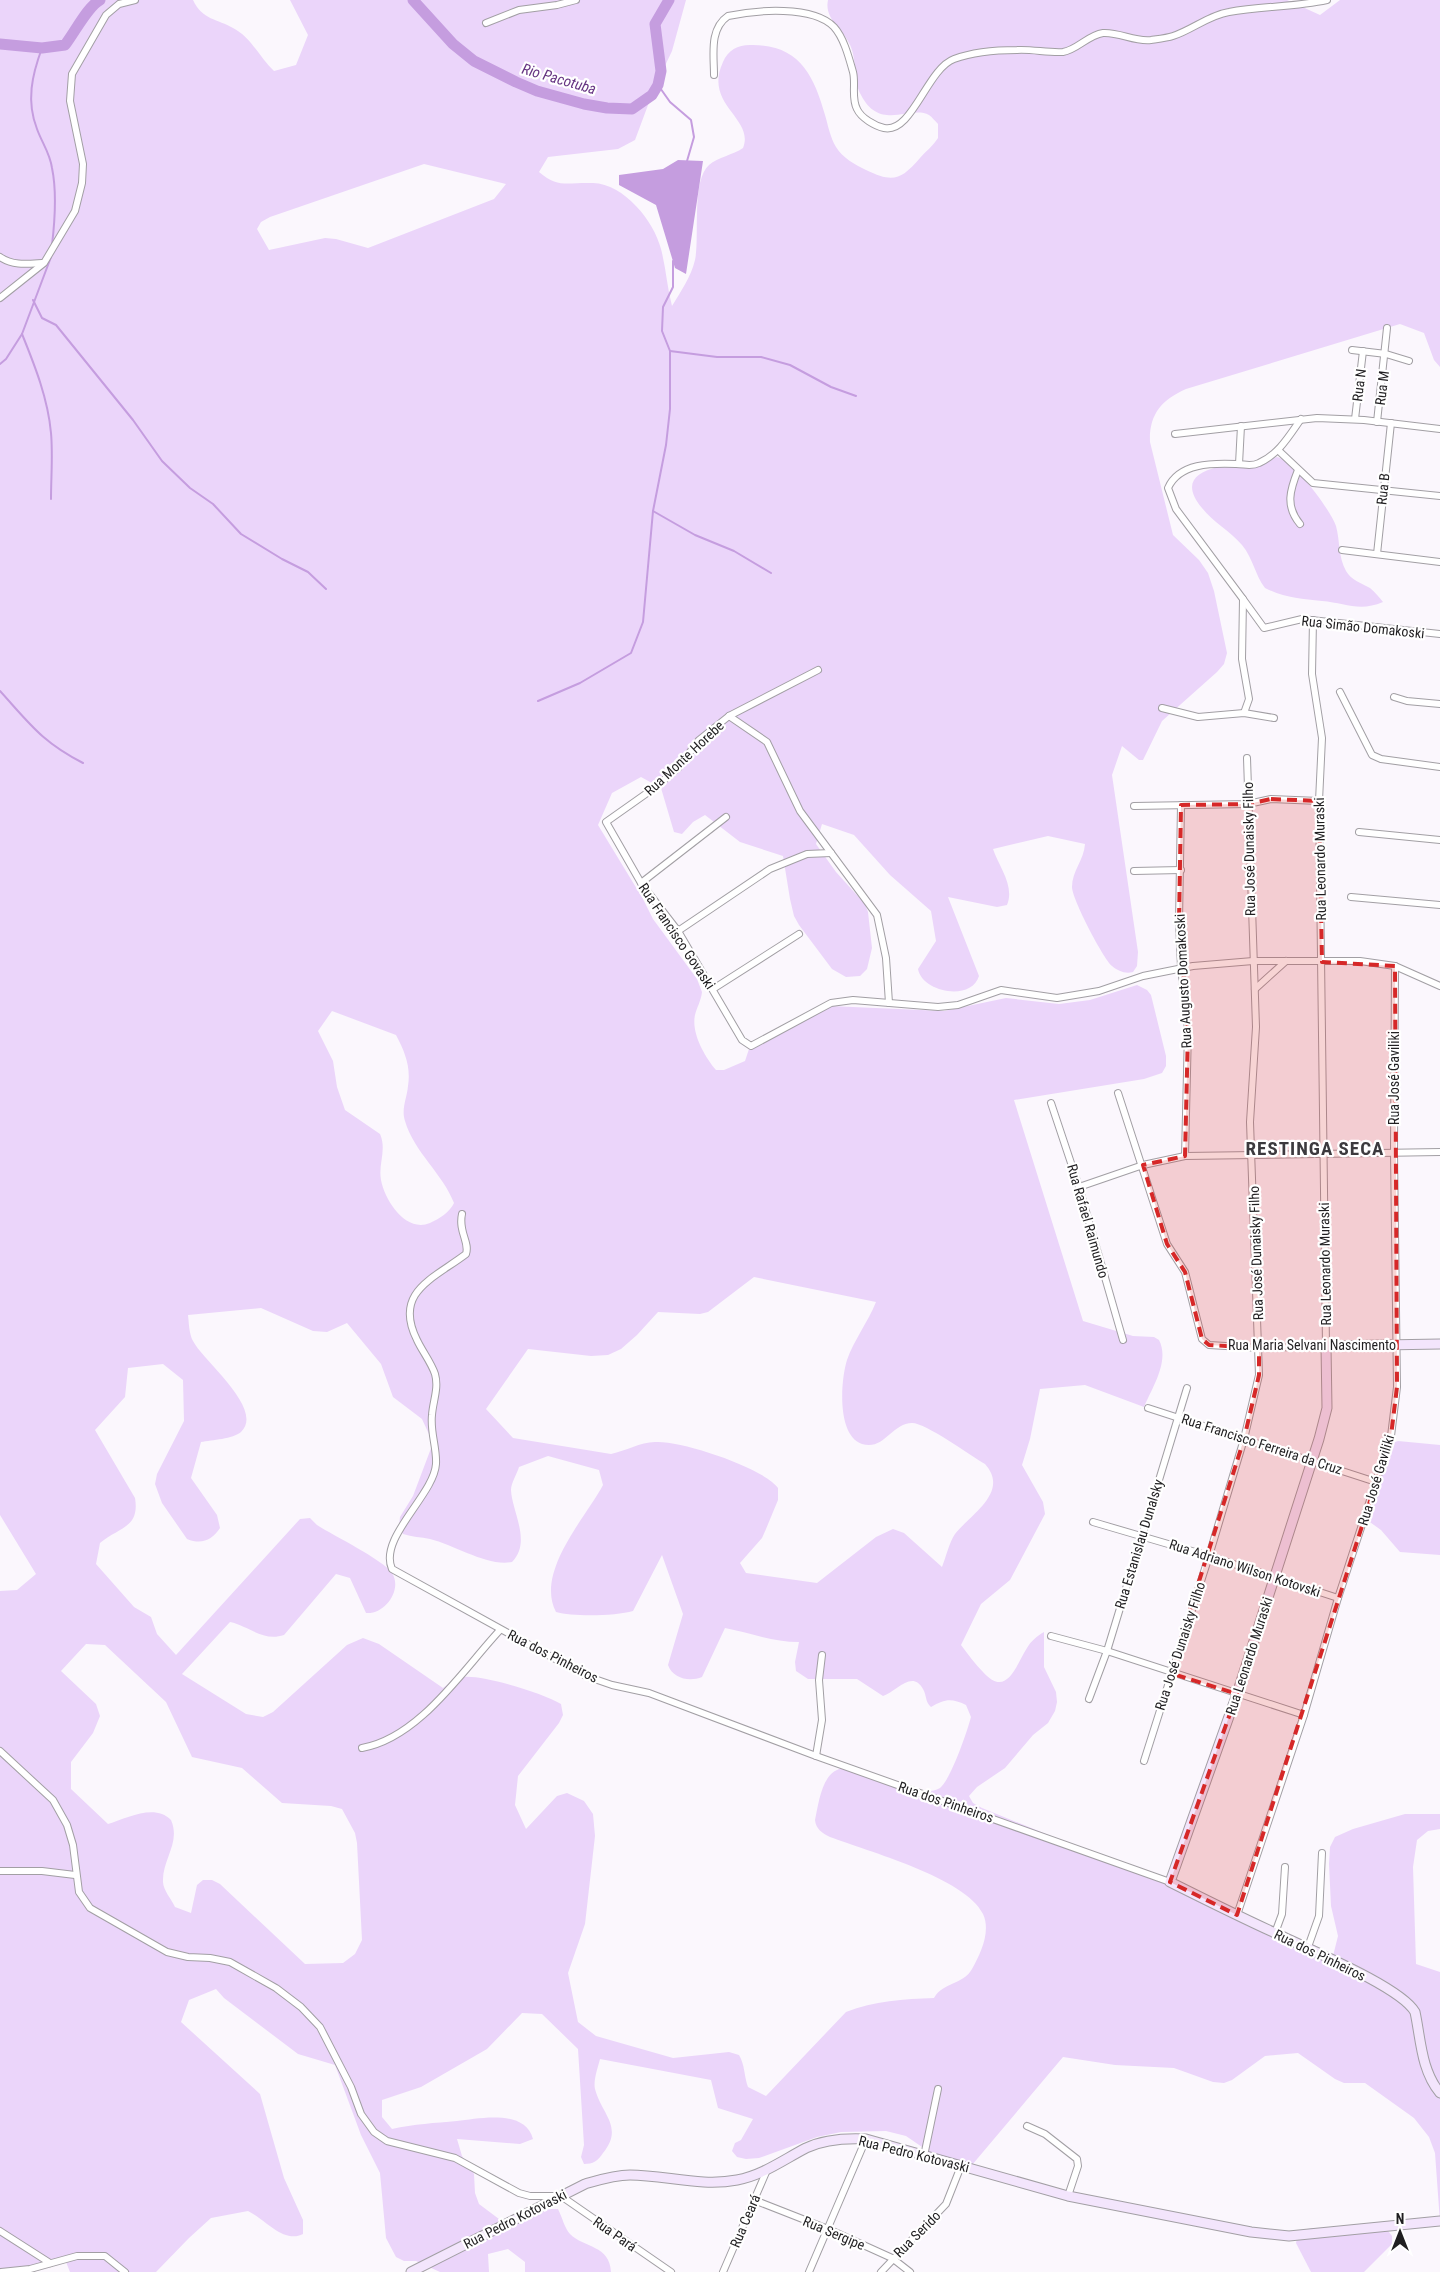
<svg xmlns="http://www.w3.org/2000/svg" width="1440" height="2272" font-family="'Roboto Condensed',sans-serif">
<rect width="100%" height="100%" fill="#fbf7fd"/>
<g fill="#ebd5fa" fill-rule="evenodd">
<path d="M0 0H193C202 20 218 19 233 28 251 37 260 58 274 71L296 65 308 35 290 0H686L672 51 654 89 635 140 618 149 548 157 539 172C559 189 568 182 593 183 624 184 654 221 661 249 666 268 667 287 672 306 681 291 691 277 695 260 700 237 691 181 709 165 718 157 733 155 743 148 755 118 703 105 723 62 728 49 740 44 753 45 799 45 814 75 825 115 828 125 830 137 836 147 843 158 854 164 866 170 893 183 901 180 920 158 926 151 933 146 938 138V124C935 121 932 117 929 115 910 105 880 132 861 95 852 79 858 59 849 43 842 28 824 19 828 0H1287L1320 15 1340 0H1440V367L1434 360 1424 333 1400 324 1186 389C1161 400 1149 415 1150 442L1173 535 1199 560 1208 573 1214 591 1227 653 1224 664 1217 672 1162 721 1143 760H1139L1122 746 1112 775 1138 952 1137 966 1133 972C1125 974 1118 971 1112 966 1103 958 1072 899 1072 887 1072 871 1084 860 1085 844L1048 836 993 849C999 867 1015 886 1007 905L997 907 948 897 979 976C971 1002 922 992 918 969L936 941 931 911 890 875 854 835 822 824 816 844 836 872 865 904 868 912 872 948 867 969 860 976 846 977 832 969 799 925 794 916 790 899 783 856 740 842 705 815 693 822 682 834 674 832 661 788 641 777 612 793 598 825 643 899 653 919 697 979 702 992C701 1001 697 1007 695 1015 691 1033 705 1057 716 1070H724L745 1061 749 1049 830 1006 944 1011 1006 998 1059 1004 1090 1000 1137 985 1147 990 1151 995 1166 1056V1066L1162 1073 1144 1079 1014 1100 1083 1321 1133 1336 1154 1337 1159 1340C1170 1361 1152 1388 1144 1407L1085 1385 1040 1389 1030 1439 1022 1465 1043 1502 1045 1514 1010 1580 981 1604 961 1645C968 1654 975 1664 983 1672 1007 1699 1016 1665 1027 1648 1031 1641 1037 1636 1044 1632V1667L1056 1692 1057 1702 1055 1711 1048 1723 1033 1735 1005 1768 977 1787 969 1796 973 1803 982 1808 1164 1882 1331 1964 1338 1936 1331 1906 1329 1864 1330 1847 1335 1837 1353 1829 1405 1814H1440V1829L1428 1831 1417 1840 1413 1867 1416 1964 1440 1972V2222L1435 2153 1429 2137 1414 2118 1365 2083H1344L1335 2079 1298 2053 1265 2056 1232 2080 1224 2083 1213 2082 1174 2068 1115 2065 1063 2057 972 2165 941 2160 906 2136 886 2131 841 2132 817 2137 759 2158 746 2159 737 2157 732 2151 735 2143 741 2140 753 2119 718 2108 711 2080 600 2059C598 2067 593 2081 595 2089 602 2115 624 2127 603 2153 598 2161 593 2164 584 2164L581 2157 584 2145 578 2049 542 2014 522 2013 487 2049 421 2087 382 2100V2117L392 2129C414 2124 435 2123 457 2121 480 2118 525 2109 533 2139L520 2144 457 2139 462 2156 474 2174 475 2193 479 2204 507 2225 549 2209H558C562 2217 565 2229 570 2234 584 2248 610 2245 611 2272H525V2262L508 2249 488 2254 489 2272H440L416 2261H404L396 2257 386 2238 380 2173 361 2135 335 2065 298 2054 224 1998 216 1989 189 2000 181 2022 260 2094 284 2178 303 2220V2234C284 2244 265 2219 248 2211L211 2218 189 2238 156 2272H70L66 2262 0 2272V1591L17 1590 36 1574 0 1515ZM424 164 506 184 494 199 368 248 336 239 325 238 269 250 257 229 261 222 270 217ZM332 1011 396 1035C405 1052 411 1067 408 1086 407 1098 401 1109 405 1121 414 1152 443 1174 454 1203 450 1212 439 1219 430 1223 406 1233 385 1201 381 1180 378 1164 387 1150 380 1134L345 1110 337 1087 333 1061 318 1031ZM754 1277 876 1302C868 1322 854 1340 847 1360 841 1379 836 1435 862 1444 884 1451 892 1423 912 1423 926 1423 971 1456 985 1464 1010 1492 971 1514 955 1534 949 1543 946 1557 942 1567L904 1533 893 1529 876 1537 817 1583 746 1573 740 1563 762 1538 766 1529 778 1500V1488C764 1468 681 1440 655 1442 640 1442 626 1451 611 1454L513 1438 486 1409 528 1349 591 1356 608 1355 621 1349 637 1335 658 1312 700 1314 708 1312ZM261 1308 313 1331 327 1332 347 1323 381 1364 393 1397 422 1419 433 1443 413 1496 400 1517 399 1526 403 1534C412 1537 421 1537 430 1539 455 1545 488 1567 512 1562 532 1542 512 1512 511 1490 511 1483 517 1474 519 1467L548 1456 599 1470 603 1485C586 1517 535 1572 556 1612 573 1617 616 1616 633 1611L662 1555 683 1614 668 1665C673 1679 690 1682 702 1677L725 1628C751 1633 772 1642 799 1642L795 1662 796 1671 808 1679H857L883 1696C896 1692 912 1669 923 1689 927 1696 925 1702 931 1707 945 1699 951 1698 966 1705L971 1717C967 1732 951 1779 940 1788 934 1792 927 1791 921 1791L845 1768C822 1769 819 1802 815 1820 816 1829 822 1833 830 1837 867 1851 966 1878 983 1914 991 1931 981 1953 972 1969 963 1985 943 1982 934 1998 904 1999 874 2001 846 2012L766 2096 748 2087C744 2076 745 2065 739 2055L729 2052 673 2058 596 2036 578 2022 568 1973 585 1924 595 1836 593 1814 584 1801 567 1793 557 1796 526 1829 515 1805 518 1776 559 1723 563 1715 561 1704C543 1693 483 1675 464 1677 456 1679 449 1683 443 1688L379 1644 363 1638 347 1645 273 1712 263 1717 246 1714 182 1674 230 1622C249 1626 263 1642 284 1635L336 1574 350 1578 366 1613C384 1615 403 1590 392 1573 382 1559 334 1536 317 1525L310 1518 300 1519 176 1655 157 1634 151 1617 134 1607 96 1564 100 1543C119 1527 140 1528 135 1498L95 1430 125 1397 128 1368 163 1364 183 1380 184 1421 157 1474 155 1484 162 1503 187 1539C202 1545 212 1540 220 1528L217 1515 191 1478 201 1442C212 1440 233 1439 241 1432 265 1409 203 1361 193 1341 189 1334 189 1323 188 1315ZM86 1644 105 1645 166 1702 192 1757 242 1768 282 1803 331 1806 342 1809 355 1833 357 1843 362 1940 355 1954 343 1963 305 1964 220 1884 212 1880H203L197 1885 191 1913 175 1907C172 1900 163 1890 163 1882 162 1859 181 1843 171 1820 155 1803 127 1818 108 1824L71 1789V1762L93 1733 100 1716 96 1704 61 1671Z"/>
<path d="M1277 457C1294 461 1330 509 1336 526 1340 540 1338 557 1346 571 1351 580 1361 583 1370 588 1375 592 1379 597 1383 602 1360 612 1345 603 1322 601 1301 599 1285 598 1265 588 1255 575 1253 558 1242 545 1230 531 1213 522 1202 508 1168 467 1230 465 1255 462 1262 462 1270 459 1277 457Z"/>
<polygon points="1398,1441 1440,1445 1440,1555 1400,1552 1381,1530 1367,1520 1390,1444"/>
<polygon points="1385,2227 1392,2236 1392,2244 1364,2272 1311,2272 1296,2243 1298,2234 1303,2230 1312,2228"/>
</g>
<polygon fill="#c59ddf" points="678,160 703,161 686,274 675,268 656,205 619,185 619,175 663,169"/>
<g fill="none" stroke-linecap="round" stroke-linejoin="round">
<g stroke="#c59ddf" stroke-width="2">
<path d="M42 48C32 75 26 101 37 129 42 143 50 153 52 168 57 192 55 220 52 245"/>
<polyline points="658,85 670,102 691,120 694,137 687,161"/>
<polyline points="33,300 42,318 56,325 133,420 162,461 190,488 213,504 241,534 282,559 308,572 326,589"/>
<path d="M22 334C35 366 48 399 51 433 53 455 51 477 51 499"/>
<polyline points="670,351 717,357 761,357 790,365 831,387 856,396"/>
<polyline points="0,364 6,359 22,334 51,257"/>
<polyline points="653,511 695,535 734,551 771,573"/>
<path d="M0 691C30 724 42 742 83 763"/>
<polyline points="538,701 580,683 631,653 643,622 653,511 666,445 670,409 670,351 662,331 663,307 673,287 673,261"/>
</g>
<g stroke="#c59ddf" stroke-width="11">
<polyline points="413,0 453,44 474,61 516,82 537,91 584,104 607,108 632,109 652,95 658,85 661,71 655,24 669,0"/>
<path d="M0 44 42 48 65 45C75 32 88 6 100 0"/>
</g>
<g stroke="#a29fa4" stroke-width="8">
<g id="street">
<polyline points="486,23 519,10 557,5 576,0"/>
<path d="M714 75C714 55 709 29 728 16 756 10 813 5 834 27 844 38 849 58 853 72 856 84 851 98 857 109 861 118 875 126 884 128 912 134 927 69 954 59 973 52 996 50 1017 50 1032 49 1048 53 1063 52 1077 50 1088 35 1103 33 1120 32 1134 42 1151 40 1158 39 1167 38 1173 36 1192 30 1209 15 1229 12 1261 6 1295 7 1327 0"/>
<path d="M0 257C13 266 27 264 42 263"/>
<polyline points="0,298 44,263 75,211 82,183 83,164 70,101 72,74 106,15 119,4 135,0"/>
<polyline points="1352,350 1386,354 1409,361"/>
<polyline points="1355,419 1363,351"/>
<polyline points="1377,422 1387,328"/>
<polyline points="1175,434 1317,418 1364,420 1440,429"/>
<polyline points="1279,451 1313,483 1440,496"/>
<polyline points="1239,464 1241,426"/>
<path d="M1298 470C1290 490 1285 506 1300 524"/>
<polyline points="1342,550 1440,562"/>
<polyline points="1377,554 1391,423"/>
<polyline points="1243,599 1264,628 1302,619 1440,634"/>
<polyline points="818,670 729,716 699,740 678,768 657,786 606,822 641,883 678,931 742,1040 751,1046 831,1003 853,1000 938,1007 958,1005 1001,990 1057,998 1099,991 1143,976 1193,966 1253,961 1360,961 1395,966 1440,986"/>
<polyline points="1340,692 1372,755 1381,759 1440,767"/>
<polyline points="1394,697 1407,701 1440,704"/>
<polyline points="1162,708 1198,717 1244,713 1274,718"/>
<path d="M1244 713 1249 699 1242 659 1243 599 1176 509 1168 488C1179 463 1212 463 1236 464 1245 464 1251 467 1259 463 1279 454 1289 436 1301 419"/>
<polyline points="729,716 767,742 800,811 877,915 886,958 889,1003"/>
<polyline points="1181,805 1179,921 1181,967 1188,1030 1185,1156"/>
<polyline points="1134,806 1248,804 1271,799 1319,801"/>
<polyline points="1359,832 1440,840"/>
<polyline points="1134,871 1181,870"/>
<polyline points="641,883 726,817"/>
<polyline points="1351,897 1440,905"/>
<polyline points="678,931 770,869 807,854 831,853"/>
<polyline points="713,989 799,934"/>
<polyline points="1255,989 1286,961"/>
<polyline points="1118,1093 1167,1244 1185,1272 1202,1339 1209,1345 1259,1348 1326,1346 1319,801 1322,738 1312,674 1313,620"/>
<polyline points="1051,1103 1079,1187 1123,1340"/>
<polyline points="1079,1187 1143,1165 1185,1156 1440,1152"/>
<path d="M462 1214C458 1232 470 1242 466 1254 433 1279 393 1292 417 1340 422 1351 431 1362 435 1374 439 1388 433 1401 432 1415 430 1432 437 1448 436 1464 434 1495 378 1538 392 1569L586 1676 612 1685 649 1693 816 1756 1170 1882"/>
<polyline points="1148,1408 1376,1482"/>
<polyline points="1093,1522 1209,1556 1338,1598"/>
<polyline points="1051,1636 1107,1651 1304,1715"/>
<polyline points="1089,1699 1107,1651 1187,1388"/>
<path d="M362 1748C419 1738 462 1671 500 1630"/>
<polyline points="0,1751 53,1800 67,1825 73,1845 79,1892 90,1908 167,1952 188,1957 210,1958 230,1962 276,1988 301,2007 320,2027 351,2087 361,2114 374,2132 387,2141 455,2158 519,2193 530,2196 561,2196 671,2272"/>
<polyline points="816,1756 822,1720 819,1680 822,1655"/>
<polyline points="1144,1761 1209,1556 1244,1439 1259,1375 1250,1122 1256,1027 1247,758"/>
<polyline points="0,1871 42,1871 75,1875"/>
<polyline points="1237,1915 1304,1715 1338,1598 1391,1436 1397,1387 1394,1152 1395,966"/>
<polyline points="1275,1933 1282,1914 1285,1867"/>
<polyline points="1308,1947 1319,1916 1322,1853"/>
<polyline points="1027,2126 1045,2134 1077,2159 1078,2166 1068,2196"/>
<polyline points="924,2156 938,2089"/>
<polyline points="754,2200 828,2229 892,2258 910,2272"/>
<polyline points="0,2231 50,2263"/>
<polyline points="1,2272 30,2269 77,2256 105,2256 125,2272"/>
<polyline points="723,2272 767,2170"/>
<polyline points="809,2272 866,2139"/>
<polyline points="881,2272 946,2204 961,2166"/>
</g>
</g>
<g stroke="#a29fa4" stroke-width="11">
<g id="secondary">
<path d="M1440 1344 1326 1346 1327 1408 1319 1439 1237 1694 1170 1882C1204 1899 1238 1916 1273 1932 1303 1947 1400 1986 1415 2012 1421 2040 1421 2070 1440 2093"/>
<path d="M411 2272 585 2184C599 2180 614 2175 630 2175 665 2175 701 2187 737 2180 763 2175 783 2160 806 2148 825 2139 845 2138 866 2139L1068 2196 1251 2232 1289 2236 1440 2221"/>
</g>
</g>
<use href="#street" stroke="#fff" stroke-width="6"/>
<use href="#secondary" stroke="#f3e5fc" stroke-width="9"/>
</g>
<path fill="#d62828" fill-opacity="0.2" stroke="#d62828" stroke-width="4" stroke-dasharray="10 6" stroke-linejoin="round" d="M1271 799 1319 801 1322 962 1395 966 1397 1387 1391 1436 1237 1915 1170 1882 1237 1694 1170 1673 1244 1439 1259 1375V1348L1209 1345 1202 1339 1185 1272 1167 1244 1143 1165 1185 1156 1188 1030 1179 921 1181 805 1248 804Z"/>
<g text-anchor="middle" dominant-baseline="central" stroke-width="4.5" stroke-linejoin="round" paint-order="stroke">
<g font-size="14" fill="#201f21" stroke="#fff">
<text transform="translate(1359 385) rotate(-83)">Rua N</text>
<text transform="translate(1382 388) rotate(-83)">Rua M</text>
<text transform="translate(1383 489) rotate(-84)">Rua B</text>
<text transform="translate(1363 627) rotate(6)">Rua Simão Domakoski</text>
<text transform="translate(684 758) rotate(-43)">Rua Monte Horebe</text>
<text transform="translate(1249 849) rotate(-91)">Rua José Dunaisky Filho</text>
<text transform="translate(1320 859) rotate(-91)">Rua Leonardo Muraski</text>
<text transform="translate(677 936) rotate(56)">Rua Francisco Govaski</text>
<text transform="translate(1183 981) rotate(-93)">Rua Augusto Domakoski</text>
<text transform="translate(1394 1078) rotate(-90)">Rua José Gaviliki</text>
<text transform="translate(1088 1221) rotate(74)">Rua Rafael Raimundo</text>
<text transform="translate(1256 1253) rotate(-92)">Rua José Dunaisky Filho</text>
<text transform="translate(1325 1264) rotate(-91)">Rua Leonardo Muraski</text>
<text x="1312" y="1345">Rua Maria Selvani Nascimento</text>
<text transform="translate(1262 1444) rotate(18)">Rua Francisco Ferreira da Cruz</text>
<text transform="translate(1376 1480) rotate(-73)">Rua José Gaviliki</text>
<text transform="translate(1139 1544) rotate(-73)">Rua Estanislau Dunalsky</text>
<text transform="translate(1245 1568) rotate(18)">Rua Adriano Wilson Kotovski</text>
<text transform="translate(1180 1646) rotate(-72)">Rua José Dunaisky Filho</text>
<text transform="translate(553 1656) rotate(27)">Rua dos Pinheiros</text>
<text transform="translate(1249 1656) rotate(-72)">Rua Leonardo Muraski</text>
<text transform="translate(946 1802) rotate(19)">Rua dos Pinheiros</text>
<text transform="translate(1320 1955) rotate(26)">Rua dos Pinheiros</text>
<text transform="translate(914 2154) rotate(14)">Rua Pedro Kotovaski</text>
<text transform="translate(515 2219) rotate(-27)">Rua Pedro Kotovaski</text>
<text transform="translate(745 2221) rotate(-67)">Rua Ceará</text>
<text transform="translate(834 2233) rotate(23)">Rua Sergipe</text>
<text transform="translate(615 2234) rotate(35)">Rua Pará</text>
<text transform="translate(917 2234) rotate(-45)">Rua Serido</text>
</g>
<g font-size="15" font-style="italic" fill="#663482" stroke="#fff">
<text transform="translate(559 79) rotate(16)">Rio Pacotuba</text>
</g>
<g font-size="19" font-weight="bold" letter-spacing="1" fill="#3c3a3e" stroke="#fff">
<text x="1315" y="1148">RESTINGA SECA</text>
</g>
</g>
<g transform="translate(1400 2232)" stroke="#ffffff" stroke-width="4" paint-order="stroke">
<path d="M0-4L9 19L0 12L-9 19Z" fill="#201f21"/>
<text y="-8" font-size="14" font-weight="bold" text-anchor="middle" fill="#201f21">N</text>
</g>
</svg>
